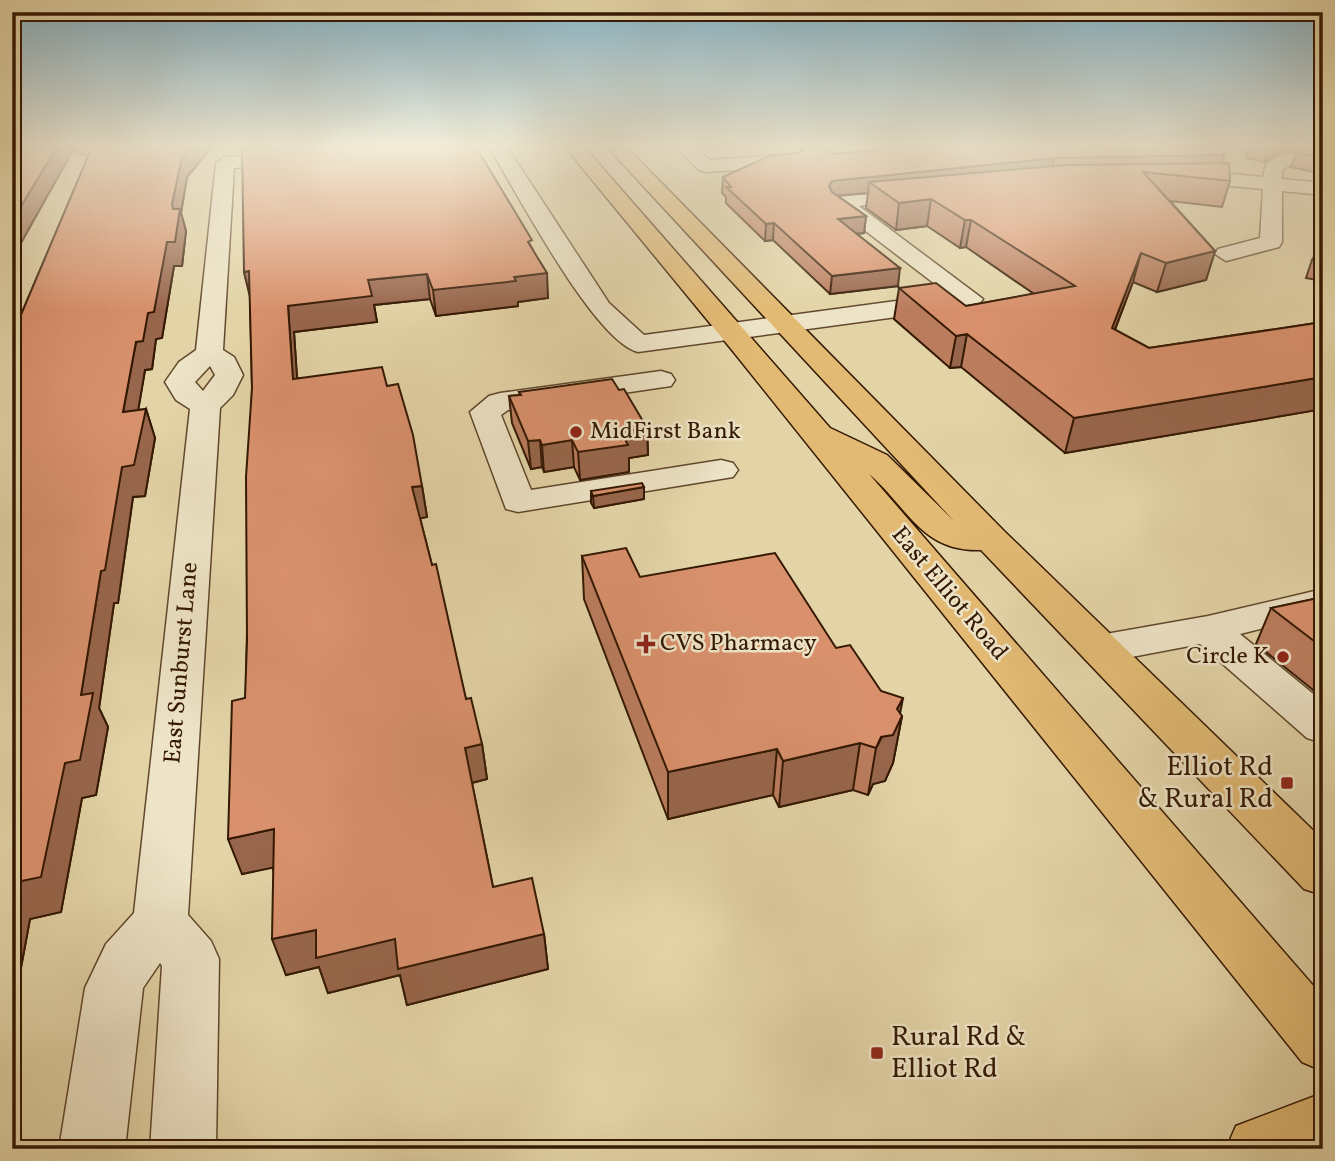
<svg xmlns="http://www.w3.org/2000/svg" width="1335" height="1161" font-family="Vollkorn,serif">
<rect width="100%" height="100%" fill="#e3d4a7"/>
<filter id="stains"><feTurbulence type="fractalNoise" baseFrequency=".00286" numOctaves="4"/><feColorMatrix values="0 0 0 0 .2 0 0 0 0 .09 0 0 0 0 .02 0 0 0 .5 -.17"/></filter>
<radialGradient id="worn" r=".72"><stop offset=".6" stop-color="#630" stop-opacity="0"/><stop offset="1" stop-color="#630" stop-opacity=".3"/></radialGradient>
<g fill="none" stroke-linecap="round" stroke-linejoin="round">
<g stroke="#60472b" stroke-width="3">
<g id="minor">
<path d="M489 147H507L609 303 644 335 948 294 833 206 830 202 833 198 840 196 927 190 930 194 920 200 859 206 983 299 979 304 970 307 638 352C594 341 516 191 489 147Z"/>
<polygon points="675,147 695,147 710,160 796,154 805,160 796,166 706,172 699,170"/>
<polygon points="1323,147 1323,157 1292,164 1282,170 1282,179 1323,183 1323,195 1282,191 1282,242 1279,247 1226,261 1215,254 1218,249 1260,238 1263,189 1179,181 1169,175 1179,169 1263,177 1266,164 1279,156"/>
<path d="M292 153 298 154 301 158 298 162 234 168 223 350 234 357 243 375 233 395 220 408 188 915 211 941 219 959 216 1149H150L162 966 160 963 143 988 125 1149H59L85 988 106 944 134 913 190 409 176 400 165 382 179 362 196 350 216 163 225 157ZM210 366 215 375 203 391 195 382Z"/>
<polygon points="661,371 671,374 675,380 671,386 508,410 501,415 531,490 721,460 733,463 738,470 733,477 518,512 506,509 470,412 489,396 500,393"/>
<polygon points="1323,589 1323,613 1240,634 1323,702 1323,743 1307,738 1200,644 1100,663 1085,659 1079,649 1085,639 1100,635 1208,616"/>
</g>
</g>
<g stroke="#341802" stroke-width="3">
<g id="major">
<path d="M565 147H584L830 428 887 455 954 521 607 147H626L1004 531 1323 840V895L1304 889 981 550C921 552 908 507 869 474L1323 997V1071L1302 1062 732 350Z"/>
<polygon points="1323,1093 1323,1149 1226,1149 1236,1126"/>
</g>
</g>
<use href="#minor" fill="#ede3c6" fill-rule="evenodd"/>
<use href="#major" fill="#e2ba74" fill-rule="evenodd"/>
</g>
<g fill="#bb7d5e" stroke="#341802" stroke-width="2">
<polygon points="12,147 212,147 187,177 181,213 186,231 182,266 174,266 162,338 156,339 152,369 145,370 138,410 146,409 155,438 145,496 133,497 118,603 114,603 99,708 108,727 96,795 82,798 61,912 30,919 12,1016 12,336 88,157 73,150 12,259"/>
<polygon points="245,147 478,151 533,250 548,298 518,302 518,306 436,316 430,299 374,305 377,322 294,332 297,378 387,386 422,486 427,517 420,518 466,699 482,744 487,779 472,783 493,887 544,934 548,969 407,1005 400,975 328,993 319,967 286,975 273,867 242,874 252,388 250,295 244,272"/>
<polygon points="801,147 824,147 834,154 1224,155 1222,163 1230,181 1222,207 1170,201 1215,251 1206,280 1157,292 1133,282 1115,330 1149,348 1323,322 1323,409 1065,453 966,371 961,367 950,368 894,319 899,288 966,306 1034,294 966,247 960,248 927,226 896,230 866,208 868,193 838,196 866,216 864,233 856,234 898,286 830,294 773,240 765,241 726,203 726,197 722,193 723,177 799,153 801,152"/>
<polygon points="1247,147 1308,147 1278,153 1265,162 1246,158"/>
<polygon points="1323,147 1323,174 1291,167 1297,152"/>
<polygon points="1323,242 1323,281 1306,278 1312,260"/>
<polygon points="619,390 647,428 648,455 629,458 629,472 580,480 574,467 544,472 542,467 531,469 512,423 509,396 520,395 519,392"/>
<polygon points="591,491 644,499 594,508 591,503"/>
<polygon points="582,556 836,648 881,691 902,716 893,763 885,781 873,784 868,795 853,790 779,807 773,795 668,819 584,599"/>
<polygon points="1323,597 1323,698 1256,644 1271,608"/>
</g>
<g fill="#98664c" stroke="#341802" stroke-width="2">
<polygon points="57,147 72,147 73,150 12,259 12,221"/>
<polygon points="190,147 212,147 187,177 181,213 186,231 182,266 174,266 162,338 156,339 152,369 145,370 133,441 123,412 136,342 148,313 182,157"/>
<polygon points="1269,147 1308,147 1278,153 1265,162"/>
<polygon points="1054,158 1051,174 869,182 868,193 831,196 829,186 832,181"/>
<polygon points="931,199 927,226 896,230 899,203"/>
<polygon points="866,216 864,233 836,236 838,219"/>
<polygon points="965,220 971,220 966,247 960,248"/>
<polygon points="774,223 773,240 765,241 766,224"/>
<polygon points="1215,251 1206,280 1157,292 1166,263"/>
<polygon points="1141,253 1133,282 1103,360 1112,328"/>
<polygon points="900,268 898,286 830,294 832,276"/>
<polygon points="249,271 250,297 244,272"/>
<polygon points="547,273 548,298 518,302 518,306 436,316 433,290 514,277"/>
<polygon points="427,274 430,299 374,305 377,322 294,332 299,408 293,379 288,306 368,280"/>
<polygon points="967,334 961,367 950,368 956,336"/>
<polygon points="1323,377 1323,409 1065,453 1074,418"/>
<polygon points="146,409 155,438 145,496 133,497 118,603 114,603 99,708 108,727 96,795 82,798 61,912 30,919 12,1016 12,883 65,763 81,695 101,571 122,467"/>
<polygon points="647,428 648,455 629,458 629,472 580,480 578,452 621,432"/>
<polygon points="540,440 542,467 531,469 528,441"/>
<polygon points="572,440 574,467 544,472 542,445"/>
<polygon points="422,486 427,517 417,519 412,487"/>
<polygon points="644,487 644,499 594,508 593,496"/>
<polygon points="903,698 898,724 902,716 893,763 885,781 873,784 868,795 876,748"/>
<polygon points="860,743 853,790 779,807 783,761"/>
<polygon points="482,744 487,779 471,783 465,748"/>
<polygon points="777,749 773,795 668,819 668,772"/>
<polygon points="274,829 286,865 242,874 228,839"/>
<polygon points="316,930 395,939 544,934 548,969 407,1005 400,975 328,993 319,967 286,975 272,939"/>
</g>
<g fill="#d9916d" stroke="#341802" stroke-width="2">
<polygon points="12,147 57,147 12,221"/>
<polygon points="92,147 190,147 182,157 172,204 173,209 180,209 175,242 167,242 154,312 148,313 143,341 136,342 123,412 146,409 134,465 122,467 105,570 101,571 81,695 93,693 80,760 65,763 41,877 12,883 12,336"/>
<polygon points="265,147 476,147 532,240 528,242 547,273 514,277 516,281 433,290 427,274 368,280 372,296 288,306 293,379 382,367 387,386 398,384 413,435 422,486 412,487 432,565 436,564 466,699 471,698 482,744 465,748 493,887 532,878 544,934 398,969 395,939 316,958 316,930 272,939 274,829 228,839 232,701 245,698 247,641 246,477 252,388 249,271 244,272 242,149"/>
<polygon points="807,147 824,147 834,154 903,147 1224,147 1224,155 1054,158 832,181 829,186 832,192 866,216 838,219 900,268 832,276 774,223 766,224 726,187 731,187 723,177 769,156 799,153"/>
<polygon points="1317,147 1323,147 1323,158 1297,152"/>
<polygon points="1229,163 1230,181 1143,172 1215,251 1166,263 1141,253 1112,328 1149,348 1323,322 1323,377 1074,418 972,338 967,334 956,336 899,288 936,283 966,306 1075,286 971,220 965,220 931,199 899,203 869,182 1066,165"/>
<polygon points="1323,242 1323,262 1312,260"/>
<polygon points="612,379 619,390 624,389 647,428 621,432 628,445 578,452 572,440 542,445 540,440 528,441 509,396 521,395 519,392"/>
<polygon points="642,483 644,487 593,496 591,491"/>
<polygon points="626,548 640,577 775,553 836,648 850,645 881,691 903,698 897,709 902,716 893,735 881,737 876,748 860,743 783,761 777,749 668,772 582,556"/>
<polygon points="1323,597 1323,648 1271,608"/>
</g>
<linearGradient id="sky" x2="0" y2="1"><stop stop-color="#87b6cc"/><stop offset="0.47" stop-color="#f2ecd7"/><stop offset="1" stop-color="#f2ecd7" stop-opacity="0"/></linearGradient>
<rect width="1335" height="310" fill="url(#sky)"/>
<g fill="#8f2418" stroke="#ede3c6" stroke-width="2.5">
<circle cx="576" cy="432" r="7"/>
<path d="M642.5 633.5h7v7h7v7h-7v7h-7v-7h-7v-7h7z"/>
<circle cx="1283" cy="657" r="7"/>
<rect x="1280" y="776" width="14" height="14" rx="3.5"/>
<rect x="870" y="1046" width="14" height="14" rx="3.5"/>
</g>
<g text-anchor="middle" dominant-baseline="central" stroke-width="5" stroke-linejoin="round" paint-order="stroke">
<g font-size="24" fill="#341802" stroke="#ede3c6" text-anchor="start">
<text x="590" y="432">MidFirst Bank</text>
<text x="660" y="644">CVS Pharmacy</text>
<text x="1269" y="657" text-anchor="end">Circle K</text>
</g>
<g font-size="24" fill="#341802" stroke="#ede3c6">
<text transform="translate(949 594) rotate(50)">East Elliot Road</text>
<text transform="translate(182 663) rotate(-85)">East Sunburst Lane</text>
</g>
<g font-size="28" fill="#341802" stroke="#ede3c6" text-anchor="end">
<text x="1273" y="767">Elliot Rd<tspan x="1273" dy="32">&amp; Rural Rd</tspan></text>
<text x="891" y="1037" text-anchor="start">Rural Rd &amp;<tspan x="891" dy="32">Elliot Rd</tspan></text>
</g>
</g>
<rect width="1335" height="1161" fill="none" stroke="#e3d4a7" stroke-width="42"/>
<rect x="14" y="14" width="1307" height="1133" fill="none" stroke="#341802" stroke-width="3.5"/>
<rect x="21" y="21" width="1293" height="1119" fill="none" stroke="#341802" stroke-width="2"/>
<rect width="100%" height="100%" filter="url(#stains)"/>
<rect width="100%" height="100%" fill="url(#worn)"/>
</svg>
